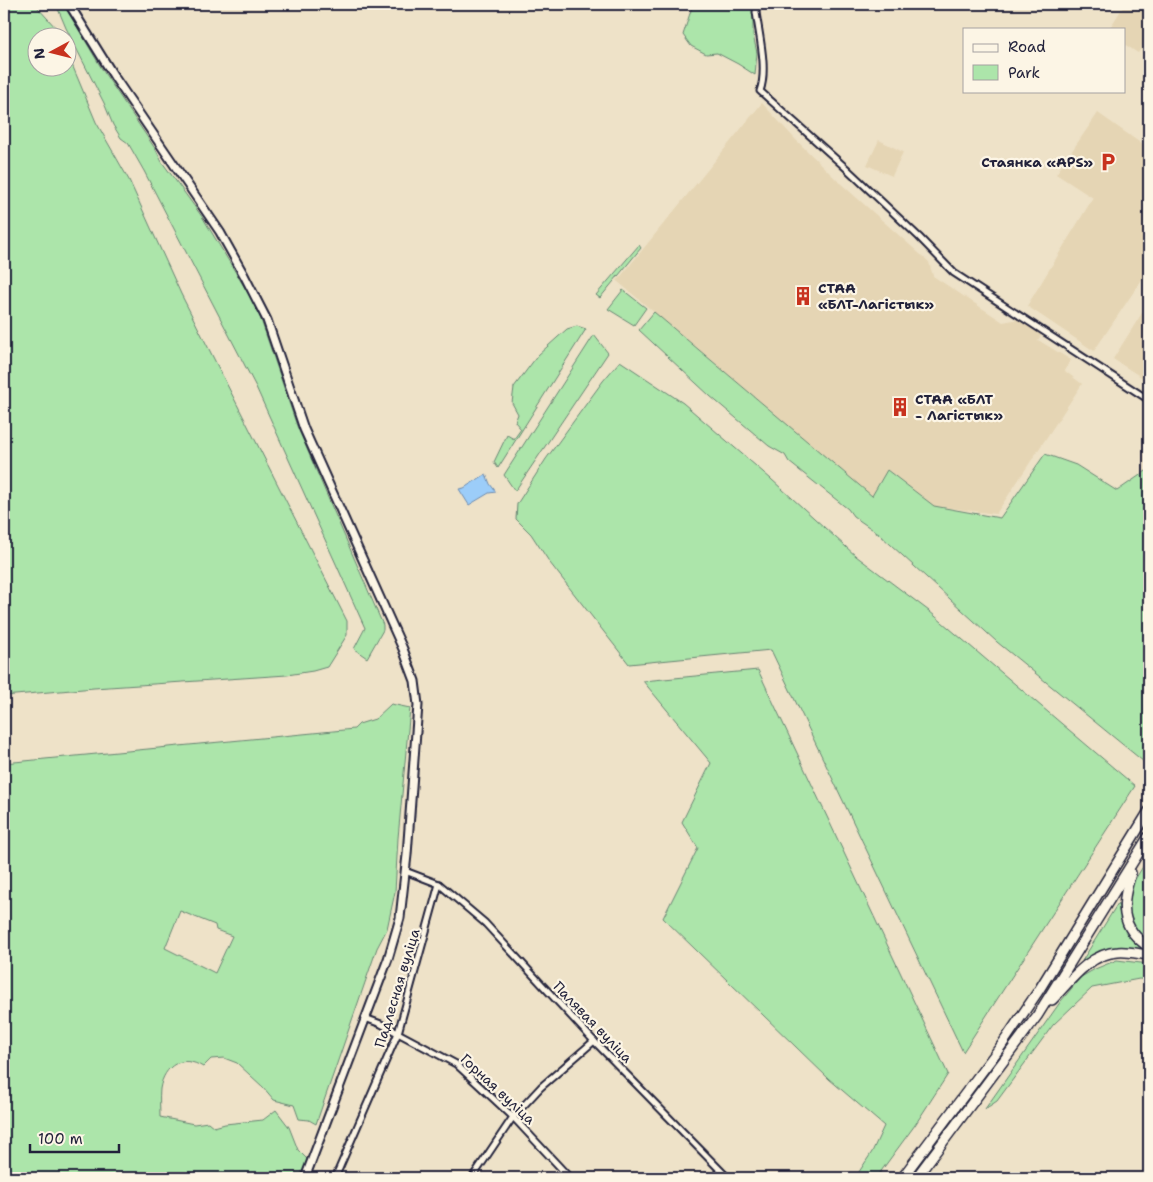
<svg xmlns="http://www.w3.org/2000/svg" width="1153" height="1182" font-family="'Shantell Sans',sans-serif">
<rect width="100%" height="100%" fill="#eee2c8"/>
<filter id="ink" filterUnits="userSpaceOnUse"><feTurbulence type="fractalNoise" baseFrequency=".02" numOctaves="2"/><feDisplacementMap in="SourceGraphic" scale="10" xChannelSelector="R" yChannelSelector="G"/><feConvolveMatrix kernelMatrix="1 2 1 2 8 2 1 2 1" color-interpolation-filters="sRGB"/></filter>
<g filter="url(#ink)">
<g fill="#e5d5b4">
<polygon points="1125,4 1149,4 1149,37 1138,53 1124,44 1124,29 1109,29"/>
<polygon points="762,103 795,139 839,182 929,262 933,276 1003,322 1019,319 1042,334 1038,340 1071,360 1065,371 1082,384 996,514 934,506 887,470 872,496 617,281"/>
<polygon points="1098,113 1149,149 1149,269 1094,351 1027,306 1093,198 1056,174"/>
<polygon points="879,140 903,152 892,176 867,165"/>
<polygon points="1149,302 1149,382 1113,359"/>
</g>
<g fill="#ace5aa" stroke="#678472" fill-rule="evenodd">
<polygon points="4,4 38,4 38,8 56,28 60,37 38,38 38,68 68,68 68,55 96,122 129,180 181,294 347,621 347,635 327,667 313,671 287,675 94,688 4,696"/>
<polygon points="56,4 63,4 66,8 105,74 156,150 162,162 203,218 257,308 297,426 383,625 383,630 367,658 354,649 365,628 256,387 144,171 128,143 121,138 113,125 104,103 66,28"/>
<polygon points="693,4 749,4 753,11 753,35 757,53 755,75 738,64 717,53 706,54 691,46 683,35"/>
<polygon points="639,245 641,248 600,298 596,295"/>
<polygon points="623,290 646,308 634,325 608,309"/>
<polygon points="654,312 872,496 887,470 934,506 1000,518 1045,454 1076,465 1117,491 1146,471 1149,472 1149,766 997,642 879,534 853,516 848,509 789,462 785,455 769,446 710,396 639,330"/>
<polygon points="577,326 586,329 498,468 494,462 507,435 514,439 521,429 515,422 518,414 512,403 514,387 538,355 567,329"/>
<polygon points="594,335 608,353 515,491 504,475"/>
<polygon points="620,361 683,403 771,479 856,556 929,611 1135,786 963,1052 771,650 629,664 550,563 531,534 516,519 517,504 546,459 603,381"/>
<polygon points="758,670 948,1074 915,1125 876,1178 855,1178 872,1152 884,1126 829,1079 663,918 698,848 682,822 711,763 643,681"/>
<path d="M391 704 410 708 398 838 395 892 387 929 377 948 316 1124 309 1120 299 1119 294 1105 274 1100 263 1087 237 1063 224 1058 211 1059 203 1067C182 1054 164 1065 160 1089 159 1098 160 1107 160 1117L194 1124 208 1122 214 1127 225 1124 263 1120 276 1110 289 1127 298 1150 309 1161 301 1178H4V763L354 729 359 724 375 719ZM180 911 215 925 216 930 232 936 215 973 165 948Z"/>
<polygon points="1149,857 1149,943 1132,927 1128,910 1128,897 1134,881"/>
<path d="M1118 903C1121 928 1130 937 1149 952L1109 949 1099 952 1082 961Z"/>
<polygon points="1117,960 1149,964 1149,980 1139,979 1092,988 1053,1025 997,1101 985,1109 1061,1001 1081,977 1095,969"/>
</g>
<polygon fill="#9ccdf9" stroke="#6b89ad" points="486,474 490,484 496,492 489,493 469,505 459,489 464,488"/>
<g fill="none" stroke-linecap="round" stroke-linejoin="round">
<g stroke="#22223b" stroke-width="9">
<g id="street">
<path d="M757 4 756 12C759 35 768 69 760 91L846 168 919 237 954 273 1149 400"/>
<polyline points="405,871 439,884 485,923 594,1041 728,1178"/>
<polyline points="365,1018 381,1024 456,1064 513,1117 570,1178"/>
<polyline points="335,1178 398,1033 439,884"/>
<polyline points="472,1178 513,1117 541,1087 594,1041"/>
</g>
</g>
<g stroke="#22223b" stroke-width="11">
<polyline id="secondary" points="69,4 115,78 220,232 244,275 267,320 304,429 403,649 415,681 418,705 407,855 400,918 388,959 305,1178"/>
</g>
<g stroke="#22223b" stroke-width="12">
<g id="highway">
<path d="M1131 873C1121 903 1119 928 1149 947"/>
<path d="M1052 1000C1070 981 1090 953 1118 952 1128 951 1139 954 1149 955"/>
<polyline points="902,1178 1001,1046 1039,990 1149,811"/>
<polyline points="916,1178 1037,1016 1149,836"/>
</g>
</g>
<use href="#street" stroke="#fcf5e5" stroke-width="5"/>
<use href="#secondary" stroke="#fcf5e5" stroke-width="7"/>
<use href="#highway" stroke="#fcf5e5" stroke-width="9"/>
</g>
</g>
<defs>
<g id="parking-bare" transform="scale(1.5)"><path d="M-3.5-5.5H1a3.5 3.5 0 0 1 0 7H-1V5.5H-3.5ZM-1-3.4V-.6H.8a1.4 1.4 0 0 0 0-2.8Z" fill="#c8321e" stroke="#fcf5e5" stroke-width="2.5" paint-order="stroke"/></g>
<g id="building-bare" transform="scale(1.5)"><path d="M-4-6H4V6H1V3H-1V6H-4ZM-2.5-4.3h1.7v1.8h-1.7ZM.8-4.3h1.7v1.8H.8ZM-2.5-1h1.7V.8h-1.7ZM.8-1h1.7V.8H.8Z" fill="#c8321e" stroke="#fcf5e5" stroke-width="2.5" paint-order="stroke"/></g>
</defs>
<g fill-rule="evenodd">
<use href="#parking-bare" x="1108" y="162"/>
<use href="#building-bare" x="803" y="296"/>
<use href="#building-bare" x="900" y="407"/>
</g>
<g text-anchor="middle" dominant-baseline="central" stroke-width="4.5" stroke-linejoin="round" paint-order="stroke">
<g font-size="14" font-weight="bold" fill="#22223b" stroke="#fcf5e5" text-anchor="start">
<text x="1093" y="162" text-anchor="end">Стаянка «APS»</text>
<text x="818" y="288">СТАА<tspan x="818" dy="16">«БЛТ-Лагістык»</tspan></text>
<text x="915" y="399">СТАА «БЛТ<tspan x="915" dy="16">- Лагістык»</tspan></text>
</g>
<g font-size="14" fill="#22223b" stroke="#fcf5e5">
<text transform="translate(397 988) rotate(-73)">Падлесная вуліца</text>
<text transform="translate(593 1022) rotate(46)">Палявая вуліца</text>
<text transform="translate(498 1089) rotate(43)">Горная вуліца</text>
</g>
</g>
<rect width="1153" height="1182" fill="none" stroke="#fcf5e5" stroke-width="20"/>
<rect x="10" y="10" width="1133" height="1162" fill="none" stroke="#22223b" stroke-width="2" filter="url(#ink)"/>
<rect x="963" y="28" width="162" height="65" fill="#fcf5e5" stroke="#a5a1a1"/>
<rect x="973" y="44" width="25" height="8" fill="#fcf5e5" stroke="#a5a1a1"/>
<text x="1008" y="52" font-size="15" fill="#22223b">Road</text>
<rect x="973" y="65" width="25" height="15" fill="#ace5aa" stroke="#a5a1a1"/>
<text x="1008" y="78" font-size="15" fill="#22223b">Park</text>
<g transform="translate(52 52) rotate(263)"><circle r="24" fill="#fcf5e5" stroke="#a5a1a1"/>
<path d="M0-4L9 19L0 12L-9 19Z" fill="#c8321e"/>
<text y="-8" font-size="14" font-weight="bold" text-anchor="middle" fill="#22223b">N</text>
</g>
<path d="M30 1144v8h89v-8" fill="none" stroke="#22223b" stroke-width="2.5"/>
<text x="38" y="1144" font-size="15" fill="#22223b" stroke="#fcf5e5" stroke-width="4" paint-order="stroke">100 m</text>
</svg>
